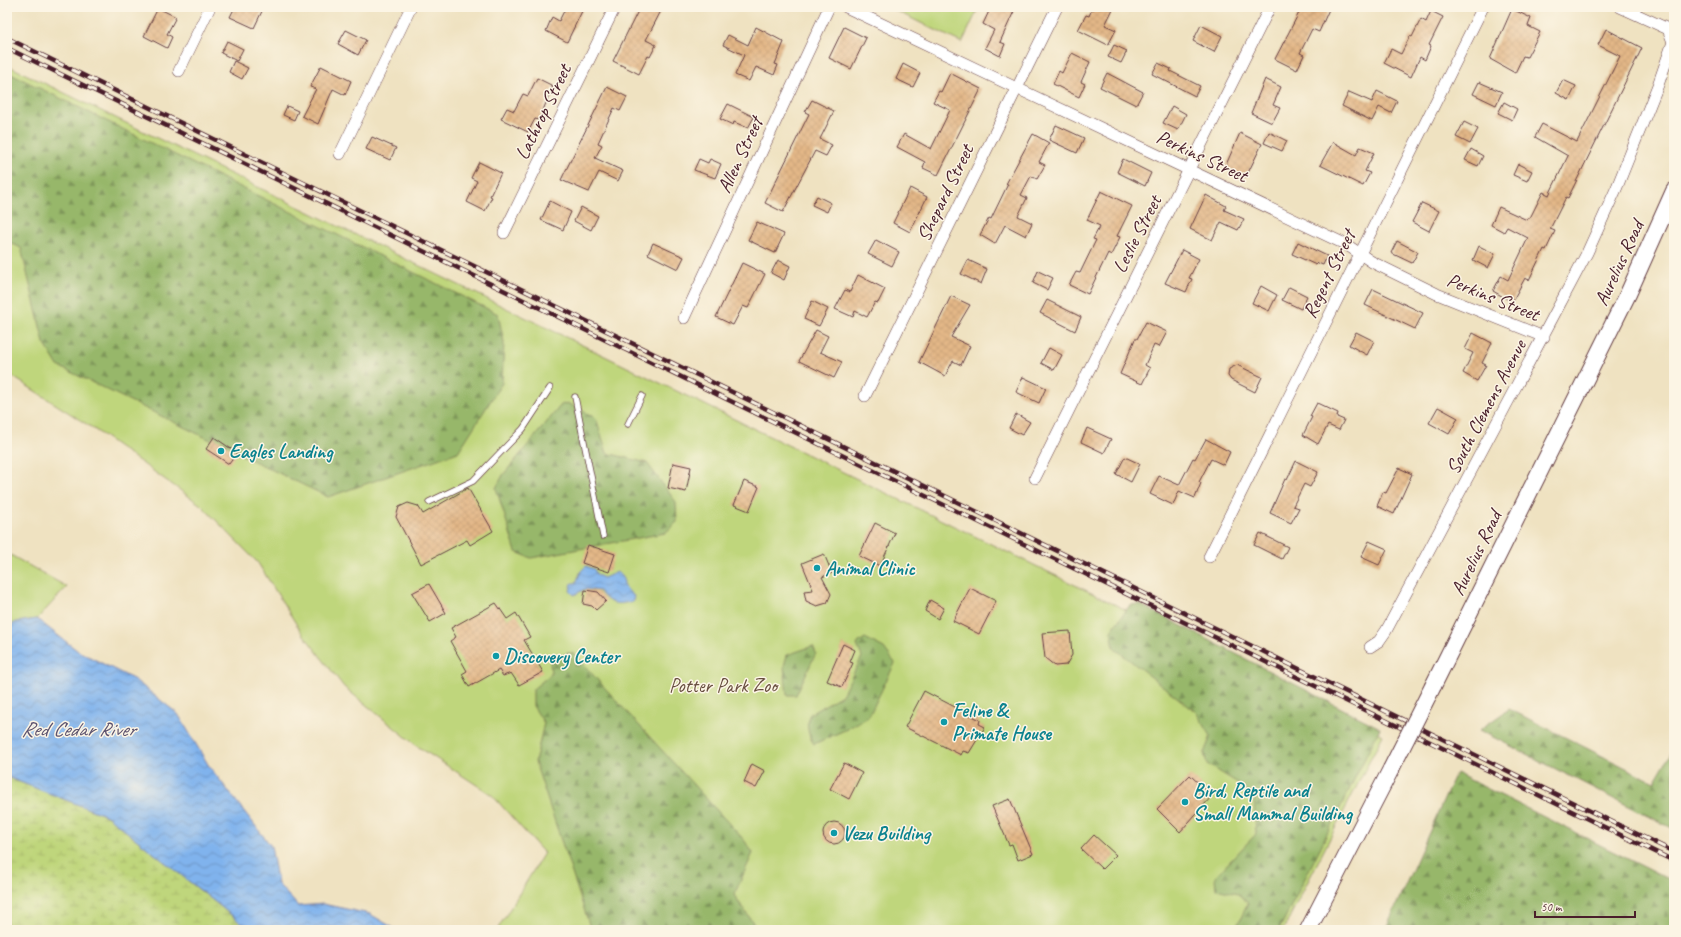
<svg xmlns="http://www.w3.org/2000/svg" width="1681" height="937" font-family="Caveat,sans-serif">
<defs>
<pattern id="forest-firs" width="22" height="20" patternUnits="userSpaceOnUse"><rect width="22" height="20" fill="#97b76b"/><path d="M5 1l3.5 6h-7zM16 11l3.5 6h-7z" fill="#7d9458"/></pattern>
<pattern id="wetland-marsh" width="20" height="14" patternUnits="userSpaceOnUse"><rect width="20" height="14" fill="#bfd67b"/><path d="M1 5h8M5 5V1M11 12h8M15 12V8" fill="none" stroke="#a6b76a"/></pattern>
<pattern id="water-waves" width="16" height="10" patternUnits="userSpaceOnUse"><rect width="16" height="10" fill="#80b3ed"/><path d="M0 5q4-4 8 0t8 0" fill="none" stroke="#6b91c0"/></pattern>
<pattern id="building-cross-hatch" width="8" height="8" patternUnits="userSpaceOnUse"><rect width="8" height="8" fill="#e3b787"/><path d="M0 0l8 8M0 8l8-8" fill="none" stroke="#c49d75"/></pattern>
</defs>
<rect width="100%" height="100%" fill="#fcf5e5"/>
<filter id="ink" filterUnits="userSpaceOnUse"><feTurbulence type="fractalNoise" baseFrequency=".025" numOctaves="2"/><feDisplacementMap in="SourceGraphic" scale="8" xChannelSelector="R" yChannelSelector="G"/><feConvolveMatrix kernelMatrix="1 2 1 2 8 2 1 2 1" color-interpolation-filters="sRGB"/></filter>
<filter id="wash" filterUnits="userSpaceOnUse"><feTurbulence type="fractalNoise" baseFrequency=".012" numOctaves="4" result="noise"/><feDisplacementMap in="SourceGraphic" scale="16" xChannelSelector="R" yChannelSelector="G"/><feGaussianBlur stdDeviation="0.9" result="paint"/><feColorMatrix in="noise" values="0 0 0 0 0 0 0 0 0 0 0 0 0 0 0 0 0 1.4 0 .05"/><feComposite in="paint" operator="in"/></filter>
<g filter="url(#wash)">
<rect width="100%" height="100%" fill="#efe2c1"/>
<g fill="#bfd67b" stroke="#847a53">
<polygon points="888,7 979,7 962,43"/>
<polygon points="7,65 1383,735 1283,930 497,930 544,853 492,795 417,746 344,687 300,630 258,563 201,505 91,427 7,373"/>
<polygon points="7,553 67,587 37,619 17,622 7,627"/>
</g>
<g fill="url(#forest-firs)" stroke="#706b4b">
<polygon points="7,72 498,314 504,342 502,383 458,452 328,497 58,366 44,343 21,248 7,241"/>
<polygon points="567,403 596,418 607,453 647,463 676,502 677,522 665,533 531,558 516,552 496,488 503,475 561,405"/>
<polygon points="1139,604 1380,728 1279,930 1235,930 1248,903 1238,894 1216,889 1215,877 1256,834 1254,800 1241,785 1207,764 1204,753 1211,736 1196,712 1114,648 1111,631 1130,605"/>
<path d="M865 638 884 648 895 663 869 716 847 729 814 744C808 736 805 722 810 714L842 695 862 657 857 645 859 642Z"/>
<polygon points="813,646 816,653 796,695 787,695 784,666 787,655"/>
<polygon points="567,653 573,653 744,840 753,853 734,895 758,930 591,930 535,762 544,723 533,706 533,689 551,674 550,662"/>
<polygon points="1509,709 1654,782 1674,748 1674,829 1479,730"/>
<polygon points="1456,773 1674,882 1674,930 1385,930"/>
</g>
<polygon fill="url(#wetland-marsh)" stroke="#847a53" points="7,777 107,816 250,930 7,930"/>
<g fill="url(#water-waves)" stroke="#65698c">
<path d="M586 566 594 569 597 575 604 578 617 572C622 576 625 581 624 587L634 596 633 601C616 606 609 604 599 591L585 589 574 595 570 591 572 583H576L581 571Z"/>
<polygon points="37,619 78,651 135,680 178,714 209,766 271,846 278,884 298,906 323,904 370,914 397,930 250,930 107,816 7,777 7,627 17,622"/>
</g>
<g id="blocks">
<g fill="url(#building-cross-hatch)">
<polygon points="235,7 264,7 254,28 230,17"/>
<polygon points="566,7 584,7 567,42 546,31 552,17 559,21"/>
<polygon points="640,7 663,7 646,40 656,45 650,57 648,56 639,74 613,61"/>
<polygon points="991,7 997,7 1004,10 1006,7 1015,9 1000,42 1005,44 1000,56 985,48 994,30 983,24"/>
<polygon points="1093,7 1114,7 1105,25 1116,30 1108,45 1078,30 1086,15 1089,16"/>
<polygon points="1302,7 1330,7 1319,32 1312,29 1300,53 1304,55 1297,70 1275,59"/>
<polygon points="158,8 176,17 167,34 172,37 167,48 144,36"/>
<polygon points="1512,9 1531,18 1528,26 1540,32 1527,57 1523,56 1515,73 1490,59"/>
<polygon points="1431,11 1443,17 1429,45 1431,46 1425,60 1420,57 1411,77 1384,63 1391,49 1401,54 1410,36 1412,37 1421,19 1426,22"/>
<polygon points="1201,25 1222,36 1214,52 1193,41"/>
<polygon points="756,27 784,42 775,64 778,65 774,75 756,67 749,81 735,75 744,55 723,45 728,35 748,45"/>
<polygon points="844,27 866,38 851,69 829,58"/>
<polygon points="1606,29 1642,48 1568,198 1566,197 1550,229 1555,231 1546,250 1544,249 1529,280 1525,278 1512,302 1493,291 1501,276 1508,280 1528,238 1507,227 1504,232 1491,225 1499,207 1527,220 1528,218 1530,218 1543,192 1549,195 1568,156 1535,137 1542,124 1577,142 1620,56 1598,45"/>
<polygon points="346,30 366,40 358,55 338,44"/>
<polygon points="227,41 243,49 237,61 221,53"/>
<polygon points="1114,45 1127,51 1121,63 1108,57"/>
<polygon points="1072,53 1090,62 1081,82 1085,84 1079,97 1053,84 1059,71 1062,73"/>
<polygon points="234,61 248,68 242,79 229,72"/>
<polygon points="1158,63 1171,69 1170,71 1200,86 1195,96 1152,74"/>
<polygon points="903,64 920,73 913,87 896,79"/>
<polygon points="321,66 351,81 345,95 333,89 318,124 302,116 316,89 310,87"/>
<polygon points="950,73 981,89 938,175 923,168 925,162 897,147 904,134 931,149 950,110 933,102 939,91 941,92"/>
<polygon points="1107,73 1143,92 1136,105 1100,87"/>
<polygon points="537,78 553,86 539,120 535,119 528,132 501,119 507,108 514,111 523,94 528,96"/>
<polygon points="1265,79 1281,87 1273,105 1280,108 1272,123 1251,113"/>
<polygon points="1563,80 1576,86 1569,100 1556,93"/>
<polygon points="1479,82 1502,92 1496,105 1473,94"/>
<polygon points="607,87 627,97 620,111 614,108 598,143 602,145 595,158 623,171 618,181 599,172 589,192 561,180"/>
<polygon points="1377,91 1397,101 1391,113 1379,107 1372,121 1342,106 1349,92 1372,102"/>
<polygon points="812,100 834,111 820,139 832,145 826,156 815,151 783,212 765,203 809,114 805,112"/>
<polygon points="1504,102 1517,109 1512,120 1498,113"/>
<polygon points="728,104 754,117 748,128 734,122 733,125 720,119"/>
<polygon points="287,106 298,111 294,120 283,115"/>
<polygon points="1172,106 1186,114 1178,130 1163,123"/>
<polygon points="1464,122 1478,129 1470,144 1456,137"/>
<polygon points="1056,125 1084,138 1077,153 1049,140"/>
<polygon points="1269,132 1287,141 1282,151 1264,143"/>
<polygon points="1240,133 1262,144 1246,177 1225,167"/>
<polygon points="1033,134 1049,143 1039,162 1045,165 1037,179 1031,176 1021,195 1027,198 1018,216 1032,223 1026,236 1005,225 995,244 980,235 989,218 991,219 1008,184 1006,184"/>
<polygon points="372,137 396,148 390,160 366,149"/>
<polygon points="1333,142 1356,155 1360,147 1374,153 1365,171 1370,173 1363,186 1320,165"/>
<polygon points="1471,149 1483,156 1478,166 1465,160"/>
<polygon points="699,159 708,163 710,159 721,164 715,178 694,170"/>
<polygon points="1123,159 1151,173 1145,186 1117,172"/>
<polygon points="479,162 501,173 490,196 492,197 485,211 467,202 477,181 471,178"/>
<polygon points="1518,164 1532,171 1527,181 1513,175"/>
<polygon points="910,188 927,197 910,232 893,223"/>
<polygon points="1101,191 1132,206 1117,236 1120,237 1111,255 1108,253 1088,294 1069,285 1076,272 1080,273 1096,240 1093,239 1100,226 1087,220"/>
<polygon points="1206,195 1226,206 1224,210 1244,219 1238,230 1221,222 1212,240 1190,229"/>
<polygon points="817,196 831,203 827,212 812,205"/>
<polygon points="550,201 571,212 563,230 541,220"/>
<polygon points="1422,203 1439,211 1429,231 1412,222"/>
<polygon points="581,207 598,216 591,230 574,221"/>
<polygon points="757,222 784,234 775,253 748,240"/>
<polygon points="876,240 899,252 892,266 868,254"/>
<polygon points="1397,241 1418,252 1412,263 1391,253"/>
<polygon points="1298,242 1327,256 1323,265 1318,263 1316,265 1292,254"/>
<polygon points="653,243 684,257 678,269 648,254"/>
<polygon points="1479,246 1495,254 1488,268 1473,260"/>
<polygon points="1182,250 1199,259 1189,278 1192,279 1186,292 1165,283"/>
<polygon points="778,260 790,266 784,280 771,273"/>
<polygon points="968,260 987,269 981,284 961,274"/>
<polygon points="742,263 765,274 748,308 743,306 733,325 716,317"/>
<polygon points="1038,271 1053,278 1047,290 1033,283"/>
<polygon points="858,275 885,289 878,303 875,302 867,317 855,311 853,317 835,309 845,290 850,292"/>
<polygon points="1261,286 1277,295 1269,311 1252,303"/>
<polygon points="1289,287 1307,296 1301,309 1282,300"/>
<polygon points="1373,289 1423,313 1415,329 1365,305"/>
<polygon points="951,296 970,305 951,337 970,346 961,365 953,361 945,376 919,362"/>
<polygon points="1047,300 1081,317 1075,331 1040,313"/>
<polygon points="812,301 828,309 819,326 804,319"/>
<polygon points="1146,322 1167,332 1159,347 1154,345 1145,365 1150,368 1142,384 1120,374 1135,339 1137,339"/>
<polygon points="816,330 828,336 820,352 842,362 834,378 799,361"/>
<polygon points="1356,332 1374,341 1367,355 1349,345"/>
<polygon points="1473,333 1492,343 1482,363 1486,365 1477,381 1463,373 1473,353 1465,349"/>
<polygon points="1049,348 1062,355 1054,370 1041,363"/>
<polygon points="1237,365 1262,377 1255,392 1231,380 1228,376 1229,369"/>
<polygon points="1023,377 1046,388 1039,403 1016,392"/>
<polygon points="1317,403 1338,413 1337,417 1344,420 1339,430 1328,425 1318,444 1303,435 1312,417 1310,416"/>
<polygon points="1438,407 1458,418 1449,434 1429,423"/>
<polygon points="1016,414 1030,422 1022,435 1009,428"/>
<polygon points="1087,428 1111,439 1104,453 1081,442"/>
<polygon points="214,437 237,453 229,464 206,449"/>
<polygon points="1206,439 1230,452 1224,465 1211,459 1199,482 1201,483 1195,498 1179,491 1173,505 1150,494 1159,476 1179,485 1193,458 1195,459"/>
<polygon points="1125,457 1140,464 1131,482 1116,474"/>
<polygon points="1296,461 1318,472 1310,487 1304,484 1293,506 1299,508 1291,523 1270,513 1285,479 1287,480"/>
<polygon points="673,463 691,467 686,492 668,488"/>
<polygon points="1399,468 1412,474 1394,514 1377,506 1383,492 1386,493"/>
<polygon points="744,481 759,487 749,511 734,505"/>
<polygon points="468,488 493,531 470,545 467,540 421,564 396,517 399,507 408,503 418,506 423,514"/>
<polygon points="875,523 895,533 880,566 859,556"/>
<polygon points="1260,533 1288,547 1282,559 1254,545"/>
<polygon points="1369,541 1387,549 1379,565 1361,557"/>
<polygon points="588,545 615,554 609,572 582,563"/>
<polygon points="824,554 832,573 822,577 831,594 827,603 817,606 806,601 804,591 813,590 802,563"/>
<polygon points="429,584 446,613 430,622 412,593"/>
<polygon points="970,588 996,601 979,634 953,621"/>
<polygon points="585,590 598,592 606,601 596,610 592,606 583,604"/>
<polygon points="930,600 944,608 938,619 925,611"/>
<polygon points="496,603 507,619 516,613 530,637 524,640 543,672 519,685 511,673 503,676 499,670 469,687 462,674 467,671 450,641 456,637 451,628"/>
<polygon points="1070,631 1072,655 1066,665 1055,666 1045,658 1042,633"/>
<polygon points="843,644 855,650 850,662 853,663 842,687 827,681"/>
<polygon points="924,691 980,720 979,724 985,727 969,753 963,751 961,755 905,727"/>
<polygon points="844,763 862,773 849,799 830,789"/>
<polygon points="752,764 765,771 756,788 744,782"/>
<polygon points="1190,775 1212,796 1180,832 1157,809"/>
<polygon points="1010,799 1033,854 1018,860 1012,844 1009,845 992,806"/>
<circle cx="834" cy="833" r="11"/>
<polygon points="1094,835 1116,855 1102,869 1081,849"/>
</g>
</g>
</g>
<g filter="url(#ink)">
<use href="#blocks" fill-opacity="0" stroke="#633c42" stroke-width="1"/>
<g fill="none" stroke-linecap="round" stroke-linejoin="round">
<g stroke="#633c42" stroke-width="7">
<g id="lane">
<polyline points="575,397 603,536"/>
<polyline points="628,424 642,396"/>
<polyline points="429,502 473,481 523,429 550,388"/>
</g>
</g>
<g stroke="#633c42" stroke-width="12">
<g id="street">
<polyline points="846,7 1347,245 1372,262 1437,294 1544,337"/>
<polyline points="179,71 210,7"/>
<polyline points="340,154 411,7"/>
<polyline points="504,233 615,7"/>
<polyline points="684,318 829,7"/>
<polyline points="865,396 1057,7"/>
<polyline points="1035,478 1270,7"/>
<polyline points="1209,557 1483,7"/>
<polyline points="1370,647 1379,641 1386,631 1587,253 1617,187 1658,85 1673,42 1668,29 1620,7"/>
</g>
</g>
<g stroke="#633c42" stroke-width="18">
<g id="secondary">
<polyline points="1433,686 1628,294 1674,191"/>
<polyline points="1308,930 1391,769"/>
</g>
</g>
<use href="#lane" stroke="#fff" stroke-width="5.5"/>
<use href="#street" stroke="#fff" stroke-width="11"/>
<use href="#secondary" stroke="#fff" stroke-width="16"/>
<g stroke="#4a1f2b" stroke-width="4.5">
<g id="rail">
<polyline points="7,38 1674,852"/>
<polyline points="7,48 1674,861"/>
</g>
</g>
<use href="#rail" stroke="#fcf5e5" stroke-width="3" stroke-dasharray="9" stroke-linecap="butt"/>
<g stroke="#633c42" stroke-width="18" stroke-linecap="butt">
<polyline id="secondary-bridge" points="1391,769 1433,686"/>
</g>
<use href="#secondary-bridge" stroke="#fff" stroke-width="16"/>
</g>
</g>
<g fill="#0f9aa8" stroke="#fcf5e5" stroke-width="1.5">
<circle cx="221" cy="451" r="4"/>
<circle cx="817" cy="568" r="4"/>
<circle cx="496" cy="656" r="4"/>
<circle cx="944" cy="722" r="4"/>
<circle cx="1185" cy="802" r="4"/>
<circle cx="834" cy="833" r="4"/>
</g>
<g text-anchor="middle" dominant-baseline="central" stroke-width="3" stroke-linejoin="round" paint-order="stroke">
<g font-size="20" fill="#4a1f2b" stroke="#fcf5e5">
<text transform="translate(543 112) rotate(-64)">Lathrop Street</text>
<text transform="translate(740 155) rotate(-65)">Allen Street</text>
<text transform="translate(1202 156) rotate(25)">Perkins Street</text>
<text transform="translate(945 193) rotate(-64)">Shepard Street</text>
<text transform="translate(1137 234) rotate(-63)">Leslie Street</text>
<text transform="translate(1619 263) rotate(-65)">Aurelius Road</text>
<text transform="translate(1329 274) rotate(-64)">Regent Street</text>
<text transform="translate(1493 297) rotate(22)">Perkins Street</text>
<text transform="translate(1486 407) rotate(-62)">South Clemens Avenue</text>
<text transform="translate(1476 553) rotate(-64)">Aurelius Road</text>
</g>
<g font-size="20" font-weight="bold" fill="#0d838f" stroke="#fcf5e5" text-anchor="start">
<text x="229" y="451">Eagles Landing</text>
<text x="825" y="568">Animal Clinic</text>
<text x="504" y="656">Discovery Center</text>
<text x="952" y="710">Feline &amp;<tspan x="952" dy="23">Primate House</tspan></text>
<text x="1193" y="790">Bird, Reptile and<tspan x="1193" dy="23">Small Mammal Building</tspan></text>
<text x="842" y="833">Vezu Building</text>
</g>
<g font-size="20" fill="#674d3f" stroke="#fcf5e5">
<text x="723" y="685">Potter Park Zoo</text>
</g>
<g font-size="21" font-style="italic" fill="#5d536f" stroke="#fcf5e5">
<text x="78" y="729">Red Cedar River</text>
</g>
</g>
<rect width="1681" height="937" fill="none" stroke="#fcf5e5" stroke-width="24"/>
<path d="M1535 911v6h100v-6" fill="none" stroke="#4a1f2b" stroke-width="2"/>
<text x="1541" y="911" font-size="12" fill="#4a1f2b" stroke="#fcf5e5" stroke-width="3" paint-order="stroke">50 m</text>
</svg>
